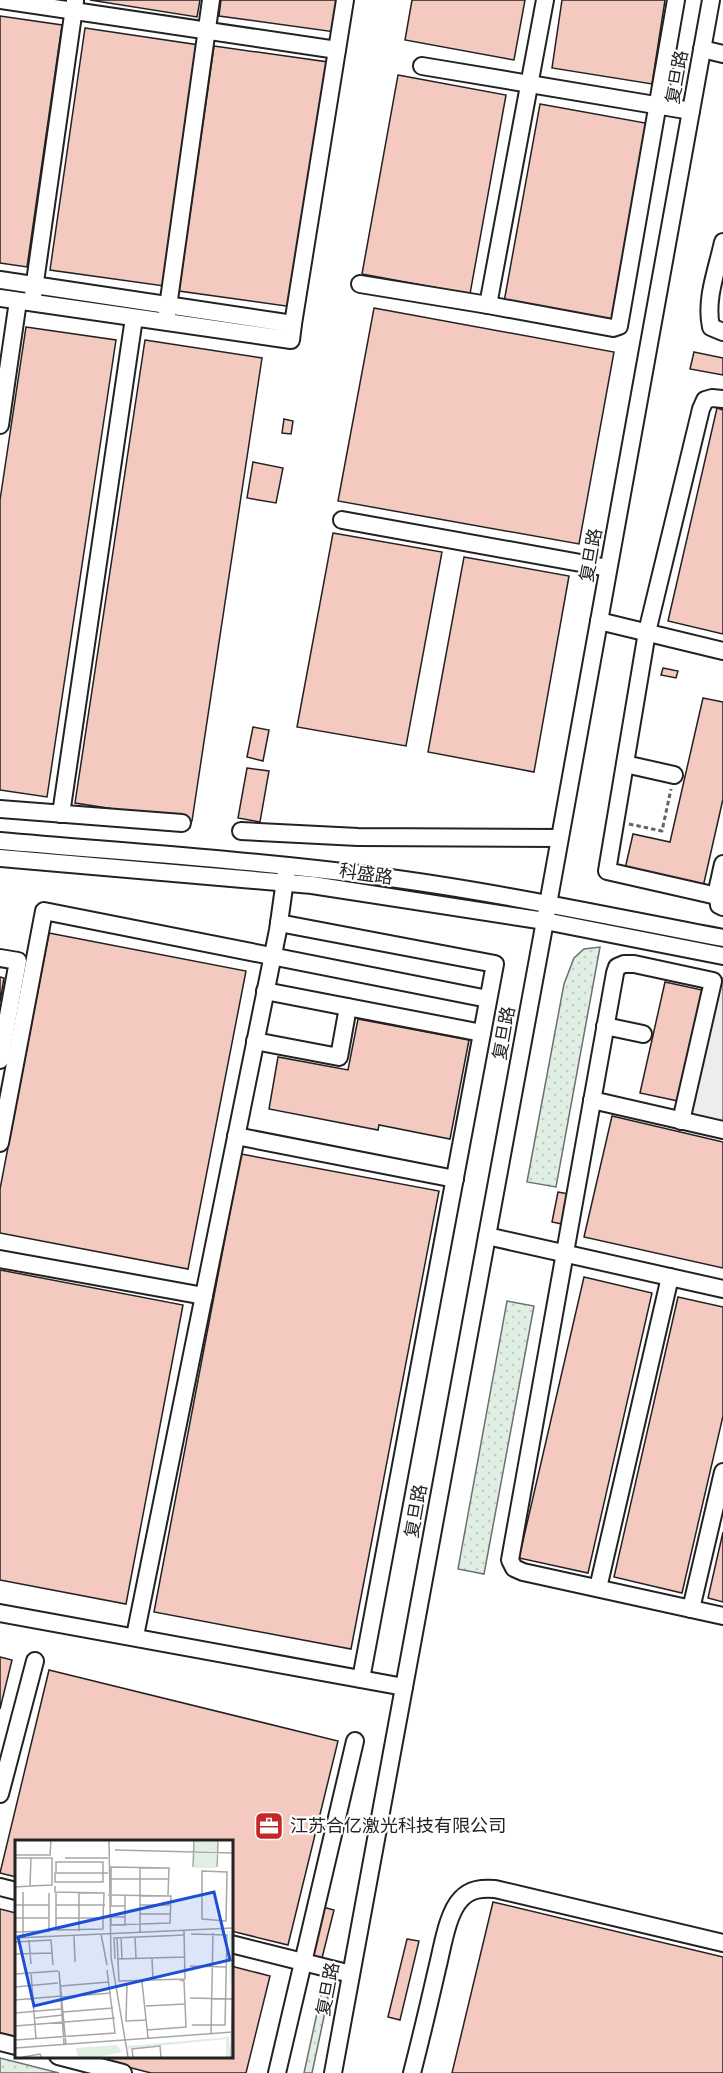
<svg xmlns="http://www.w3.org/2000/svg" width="723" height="2073" font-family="Montserrat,'Noto Sans SC',sans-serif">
<defs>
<pattern id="grass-dots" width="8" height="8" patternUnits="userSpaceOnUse" patternTransform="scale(1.5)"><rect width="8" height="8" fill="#e0efe3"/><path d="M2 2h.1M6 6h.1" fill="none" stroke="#c0cdc2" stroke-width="1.8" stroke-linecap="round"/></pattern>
</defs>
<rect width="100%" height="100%" fill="#fff"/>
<g fill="url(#grass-dots)" stroke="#6f6f6f" stroke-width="1.5">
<polygon points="600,947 556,1187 527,1182 564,984 574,958 584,949"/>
<polygon points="507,1301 534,1306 484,1574 458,1569"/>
<polygon points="322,1990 328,1998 312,2073 304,2073"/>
<polygon points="0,2058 59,2073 0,2073"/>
</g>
<polygon fill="#ededed" stroke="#6f6f6f" stroke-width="1.5" points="719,977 723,978 723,1124 687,1115"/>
<g fill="#f3c9c0" stroke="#222" stroke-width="1.5">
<polygon points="90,0 200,0 197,17"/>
<polygon points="221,0 339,0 335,32 219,16"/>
<polygon points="412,0 525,0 514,60 405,40"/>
<polygon points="562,0 665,0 652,84 552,68"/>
<polygon points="0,16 62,25 27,267 0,263"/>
<polygon points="85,28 199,45 164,286 50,270"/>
<polygon points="214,46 328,62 293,307 179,291"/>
<polygon points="398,75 506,95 470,294 362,274"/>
<polygon points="540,104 651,124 615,322 504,302"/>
<polygon points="374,308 614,352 579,544 338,501"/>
<polygon points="26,327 116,340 47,797 0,790 0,500"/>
<polygon points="145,340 262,358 192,821 75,803"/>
<polygon points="694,352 723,358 723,375 690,369"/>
<polygon points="717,408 723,410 723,634 668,621"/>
<polygon points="284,419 293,421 291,434 282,433"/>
<polygon points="253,462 283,468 276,503 247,498"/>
<polygon points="333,533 442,552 406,746 297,727"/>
<polygon points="464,557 569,576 534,772 428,752"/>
<polygon points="663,668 678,671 676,678 661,675"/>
<polygon points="703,698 723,702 723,799 703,887 625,869 633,834 670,842"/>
<polygon points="253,727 269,730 263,761 247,757"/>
<polygon points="247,768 269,771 260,822 238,818"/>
<polygon points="49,933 246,971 188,1269 0,1233 0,1189"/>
<polygon points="0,977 4,978 0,1002"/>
<polygon points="665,982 702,990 678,1101 640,1093"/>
<polygon points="358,1019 469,1040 450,1139 379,1125 378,1130 269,1109 278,1057 348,1070"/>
<polygon points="612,1116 723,1142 723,1268 584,1237"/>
<polygon points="241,1154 439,1191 351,1649 154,1612"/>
<polygon points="558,1192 569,1194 562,1224 552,1222"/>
<polygon points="0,1270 183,1305 126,1604 0,1580"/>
<polygon points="584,1277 652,1293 588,1573 519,1558"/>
<polygon points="678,1297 723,1307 723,1416 682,1593 614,1577"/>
<polygon points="723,1532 723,1602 708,1598"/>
<polygon points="0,1657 12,1660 0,1709"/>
<polygon points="49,1670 338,1741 288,1945 231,1931 231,1842 16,1842 16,1877 0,1873"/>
<polygon points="493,1902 723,1957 723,2073 452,2073"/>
<polygon points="319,1906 334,1910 321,1962 307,1959"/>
<polygon points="0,1909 16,1913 16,2039 0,2035"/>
<polygon points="407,1939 419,1941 400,2020 388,2017"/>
<polygon points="231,1966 270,1976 246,2073 151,2073 85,2056 231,2056"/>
</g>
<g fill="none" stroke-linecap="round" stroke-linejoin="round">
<g stroke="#222" stroke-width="20">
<g id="minor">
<polyline points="0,0 337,50"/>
<polyline points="702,49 723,54"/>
<polyline points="422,66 691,111"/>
<path d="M723 242C717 270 705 299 711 327L723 332"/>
<polyline points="0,280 293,324 291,340 0,298"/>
<polyline points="360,284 488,305 613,328 619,326 676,0"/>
<polyline points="33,296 75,1"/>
<polyline points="488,305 545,0"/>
<polyline points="167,314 211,0"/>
<polyline points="293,324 345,0"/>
<polyline points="0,425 18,301"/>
<polyline points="342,520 608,568"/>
<polyline points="599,621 723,651"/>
<polyline points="625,764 674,775"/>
<polyline points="0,809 182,823"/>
<polyline points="61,814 134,318"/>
<polyline points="241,831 358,837 559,838"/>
<path d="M0 841C125 852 250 860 375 876 492 891 607 916 723 938"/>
<polyline points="0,858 312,885 545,921 723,956"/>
<polyline points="723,864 717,891 719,905 723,907"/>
<polyline points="717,896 607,871 647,632 701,409 705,400 712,398 723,399"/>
<polyline points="279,923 495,964 361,1679"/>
<polyline points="0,958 18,961 0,1060"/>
<polyline points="265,991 482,1033"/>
<polyline points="605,1026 643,1034"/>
<polyline points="255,1041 339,1057 348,1007"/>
<polyline points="592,1100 723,1130"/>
<polyline points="681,1121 713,981 634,964 624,964 617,967 615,973 510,1560 514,1568 523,1572 723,1616"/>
<polyline points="236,1136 455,1179"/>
<polyline points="0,1143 44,911 488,999"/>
<polyline points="487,1236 723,1289"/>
<polyline points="0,1259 204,1296"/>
<polyline points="598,1588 670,1277"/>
<polyline points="691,1609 723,1472"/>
<polyline points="0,1613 404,1687"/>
<polyline points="135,1636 278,930 287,866"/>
<polyline points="0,1794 35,1661"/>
<polyline points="0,1887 16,1891"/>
<polyline points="231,1944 351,1974"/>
<polyline points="0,2042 16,2046"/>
<polyline points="58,2056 123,2073"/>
<polyline points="277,2073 355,1741"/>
<polyline points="333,2073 545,921 711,0"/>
<path d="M412 2073C421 2038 429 2004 437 1969 442 1950 447 1913 461 1899 470 1889 482 1888 495 1889L723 1943"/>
</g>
</g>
<polyline stroke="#646464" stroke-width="3" stroke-dasharray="4.5 3" stroke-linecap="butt" points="629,824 662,831 671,789"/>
<use href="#minor" stroke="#fff" stroke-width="16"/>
</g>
<defs>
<g id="office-square" transform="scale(1.5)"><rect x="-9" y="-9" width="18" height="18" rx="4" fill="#c62828" stroke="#fff"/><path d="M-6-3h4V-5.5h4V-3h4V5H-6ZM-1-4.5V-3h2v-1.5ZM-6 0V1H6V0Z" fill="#fff"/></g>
</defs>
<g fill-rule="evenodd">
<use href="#office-square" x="269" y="1826"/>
</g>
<g text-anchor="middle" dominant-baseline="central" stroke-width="4.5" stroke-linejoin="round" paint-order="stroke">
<g font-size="18" fill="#222" stroke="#fff">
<text transform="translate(677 77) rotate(-80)">复旦路</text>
<text transform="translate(591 555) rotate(-80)">复旦路</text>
<text transform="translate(366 874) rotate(8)">科盛路</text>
<text transform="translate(504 1033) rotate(-80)">复旦路</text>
<text transform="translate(416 1511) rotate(-80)">复旦路</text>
<text transform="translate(328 1989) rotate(-79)">复旦路</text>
</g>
<g font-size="18" fill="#222" stroke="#fff" text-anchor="start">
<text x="290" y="1826">江苏合亿激光科技有限公司</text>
</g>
</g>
<g transform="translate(15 1840)">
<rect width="218" height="218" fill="#fff"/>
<path d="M180 0H202V11H179ZM179 13 201 14V28H179ZM214 91 217 93 215 157 214 92H200ZM214 197 215 217H211V199L113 209 112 206ZM102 205 107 212 84 217H63L61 208Z" fill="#e0efe3"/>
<path fill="none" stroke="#a7a7a7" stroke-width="1.5" d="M94 0 96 117 113 217M100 10 218 13M0 15H35L36 0M0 18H16L15 46 0 47M50 18H93M125 27V93M178 27 179 0M202 27 203 0M187 31 212 32 211 81 187 79ZM41 33V22H88V42H40V33H93M96 39H154M15 46 37 45V18H16M40 46V52L89 53 88 78H41M8 52V98M41 52V90L88 89V78M64 52V91M93 55 156 56 155 83 96 85V77H110M0 65H34M41 65H90M125 65H156M110 66H96V27L154 28 153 55M125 74H156M0 78H34M110 86V55M0 92 34 91V53M86 94 92 125M176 94 212 95 210 185H177M59 96 60 122M106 97 107 119M120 97 121 118M0 98 218 88M102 98 104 141 170 139 169 91M14 100 16 124M0 102 36 100 38 125M0 114 37 113M137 118 138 140M100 119 99 98 170 95M102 119 170 117M175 126 212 127M16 133 21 199M0 134 43 131M127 142 133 198M112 143 111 181 132 180M46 146 94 142M0 147 43 143M47 157 96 153M175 158 218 159M0 160 46 156M131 166 170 164M48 172 98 168M0 173 46 169M20 178 48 175M0 186 100 178M132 190 171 187 169 141 165 140M196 194 198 93M0 200 100 193 92 130M49 204 44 131 51 205M0 208 218 192M8 217 25 214 26 217M118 217 117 209 145 206 146 217M216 217 218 143"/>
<path fill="#1d4ed8" fill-opacity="0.15" stroke="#1d4ed8" stroke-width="3" d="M199 52 215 120 19 166 3 97Z"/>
<rect width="218" height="218" fill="none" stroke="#222" stroke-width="3"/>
</g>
</svg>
